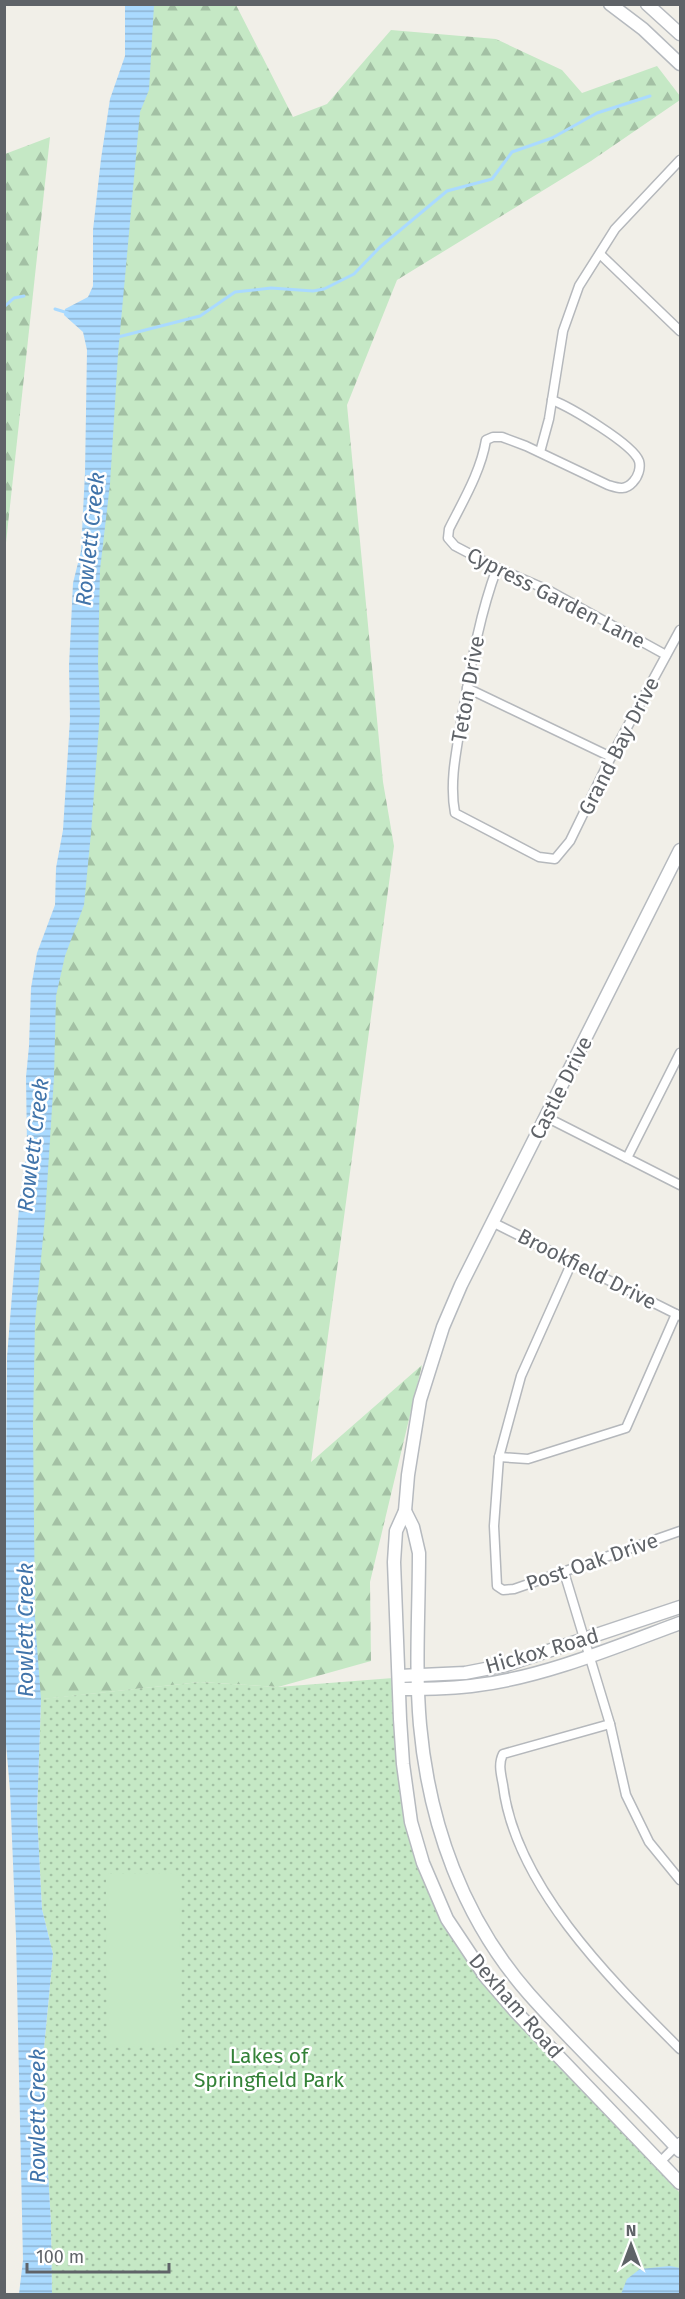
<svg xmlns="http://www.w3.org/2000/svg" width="685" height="2299" font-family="'Fira Sans',sans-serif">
<defs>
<pattern id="forest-firs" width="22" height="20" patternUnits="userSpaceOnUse" patternTransform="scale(1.5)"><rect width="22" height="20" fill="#c5e8c5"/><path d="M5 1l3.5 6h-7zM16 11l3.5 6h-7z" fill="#a3c0a4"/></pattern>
<pattern id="park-dots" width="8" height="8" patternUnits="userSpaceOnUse" patternTransform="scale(1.5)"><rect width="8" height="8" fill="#c5e8c5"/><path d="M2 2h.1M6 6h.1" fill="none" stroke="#a3c0a4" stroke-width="1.8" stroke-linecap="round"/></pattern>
<pattern id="water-rules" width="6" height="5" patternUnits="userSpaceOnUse" patternTransform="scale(1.5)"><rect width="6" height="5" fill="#aadaff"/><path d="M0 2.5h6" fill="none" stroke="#8eb4d2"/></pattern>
</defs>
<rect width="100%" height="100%" fill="#f1efe8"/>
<g fill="url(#forest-firs)">
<polygon points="144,5 236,5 293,117 327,104 391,30 496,39 562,70 582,93 657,66 680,96 680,100 591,161 397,280 347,405 383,782 394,846 311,1462 422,1365 370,1582 371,1661 278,1687 200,1682 34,1700 23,1210 70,887 82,610"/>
<polygon points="50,137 5,552 5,154"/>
</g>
<polygon fill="url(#park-dots)" points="393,1678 397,1758 400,1785 461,1949 608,2116 680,2193 680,2294 52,2294 51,2223 42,2069 53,1954 42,1909 37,1814 41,1699 200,1682 278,1687"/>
<polygon fill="#c5e8c5" points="179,1873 181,2046 107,2047 106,1874"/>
<g fill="url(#water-rules)">
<polygon points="125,5 154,5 149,90 140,112 118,354 110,484 100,570 98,662 100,712 91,833 84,905 65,956 56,996 54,1077 45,1217 35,1322 33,1425 35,1620 41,1699 37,1814 42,1909 53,1954 42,2069 51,2223 52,2294 19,2294 23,2260 16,1936 10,1790 4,1721 7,1357 19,1208 27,1146 26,1077 29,1046 31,988 37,953 55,905 56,868 63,830 70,719 69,666 73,583 81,551 85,473 87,350 83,332 64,315 65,309 88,297 93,286 93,230 101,159 110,99 125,56"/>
<polygon points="670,2266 680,2268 680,2294 621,2294 627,2279 640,2269"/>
</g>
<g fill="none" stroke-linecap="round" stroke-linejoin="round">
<g stroke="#aadaff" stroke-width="3">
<polyline points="4,307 14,298 24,296"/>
<polyline points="55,309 68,313"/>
<polyline points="118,337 200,316 235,292 271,288 313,291 324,289 354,274 380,247 447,191 492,179 512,152 552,138 597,113 650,96"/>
</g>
<g stroke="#b5b8bc" stroke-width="11">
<g id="street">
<polyline points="600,254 680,331"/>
<path d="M552 400C570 407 633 444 639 461 641 468 638 477 633 482 625 491 618 488 608 485L526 446 502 437H493L486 440C481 471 463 501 449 529L448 538 455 546 497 568 548 590 666 655"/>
<polyline points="540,452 549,419 563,331 579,286 615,229 680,160"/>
<path d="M497 568C479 616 471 666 462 717 457 748 449 781 455 813L539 857 555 859 570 841 611 757 680 630"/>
<polyline points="467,688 611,757"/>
<polyline points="546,1117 680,1185"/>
<polyline points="627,1158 680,1053"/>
<polyline points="492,1222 680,1316"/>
<polyline points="572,1262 521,1376 499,1457 494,1526 497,1586 503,1590 514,1589 680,1531"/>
<polyline points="499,1457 528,1459 626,1428 676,1314"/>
<polyline points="564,1572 610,1724 626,1795 649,1842 680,1880"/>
<path d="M610 1724 503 1754C498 1764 501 1774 503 1785 515 1886 611 1980 680 2049"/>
<polyline points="660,2162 680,2142"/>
</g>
</g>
<g stroke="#b6babf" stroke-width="15">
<g id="secondary">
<polyline points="610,4 643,29 680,64"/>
<polyline points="647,4 680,34"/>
<polyline points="680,850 461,1285 443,1327 420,1400 408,1475 405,1511 396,1531 394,1562 400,1719 403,1764 411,1822 423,1863 447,1919 485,1976 516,2012 680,2183"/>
<path d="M405 1511 413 1527 419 1553C419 1610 415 1668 420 1725 429 1824 463 1919 529 1994 577 2048 631 2098 680 2151"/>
<polyline points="399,1676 465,1673 506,1665 680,1607"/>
<path d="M400 1689C426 1689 452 1689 478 1685 544 1677 618 1646 680 1623"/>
</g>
</g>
<use href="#street" stroke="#fff" stroke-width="8"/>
<use href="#secondary" stroke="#fff" stroke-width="12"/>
</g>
<g text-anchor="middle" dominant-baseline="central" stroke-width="5" stroke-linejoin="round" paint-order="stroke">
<g font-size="21" fill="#5f6368" stroke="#fff">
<text transform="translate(556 598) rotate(27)">Cypress Garden Lane</text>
<text transform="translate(468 689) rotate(-80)">Teton Drive</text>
<text transform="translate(619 746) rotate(-63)">Grand Bay Drive</text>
<text transform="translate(561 1088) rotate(-63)">Castle Drive</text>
<text transform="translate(587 1269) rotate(27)">Brookfield Drive</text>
<text transform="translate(592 1562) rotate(-19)">Post Oak Drive</text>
<text transform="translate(542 1651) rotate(-16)">Hickox Road</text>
<text transform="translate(516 2006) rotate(49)">Dexham Road</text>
</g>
<g font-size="21" fill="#348238" stroke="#fff">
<text x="269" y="2056">Lakes of<tspan x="269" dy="24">Springfield Park</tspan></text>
</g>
<g font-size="22" font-style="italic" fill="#4174aa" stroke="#fff">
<text transform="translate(90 539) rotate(-84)">Rowlett Creek</text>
<text transform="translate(33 1145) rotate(-83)">Rowlett Creek</text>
<text transform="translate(25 1630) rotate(-90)">Rowlett Creek</text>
<text transform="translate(37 2116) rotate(-90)">Rowlett Creek</text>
</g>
</g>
<rect width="685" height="2299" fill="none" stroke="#5f6368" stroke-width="12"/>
<g transform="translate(631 2245)" stroke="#ffffff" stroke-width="4.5" paint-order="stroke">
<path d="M0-4.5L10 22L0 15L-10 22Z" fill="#5f6368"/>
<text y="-9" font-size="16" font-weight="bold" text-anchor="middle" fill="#5f6368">N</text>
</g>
<path d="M27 2263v9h142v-9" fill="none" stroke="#5f6368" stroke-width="3"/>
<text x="36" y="2263" font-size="18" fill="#5f6368" stroke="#ffffff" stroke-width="4.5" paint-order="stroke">100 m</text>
</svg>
